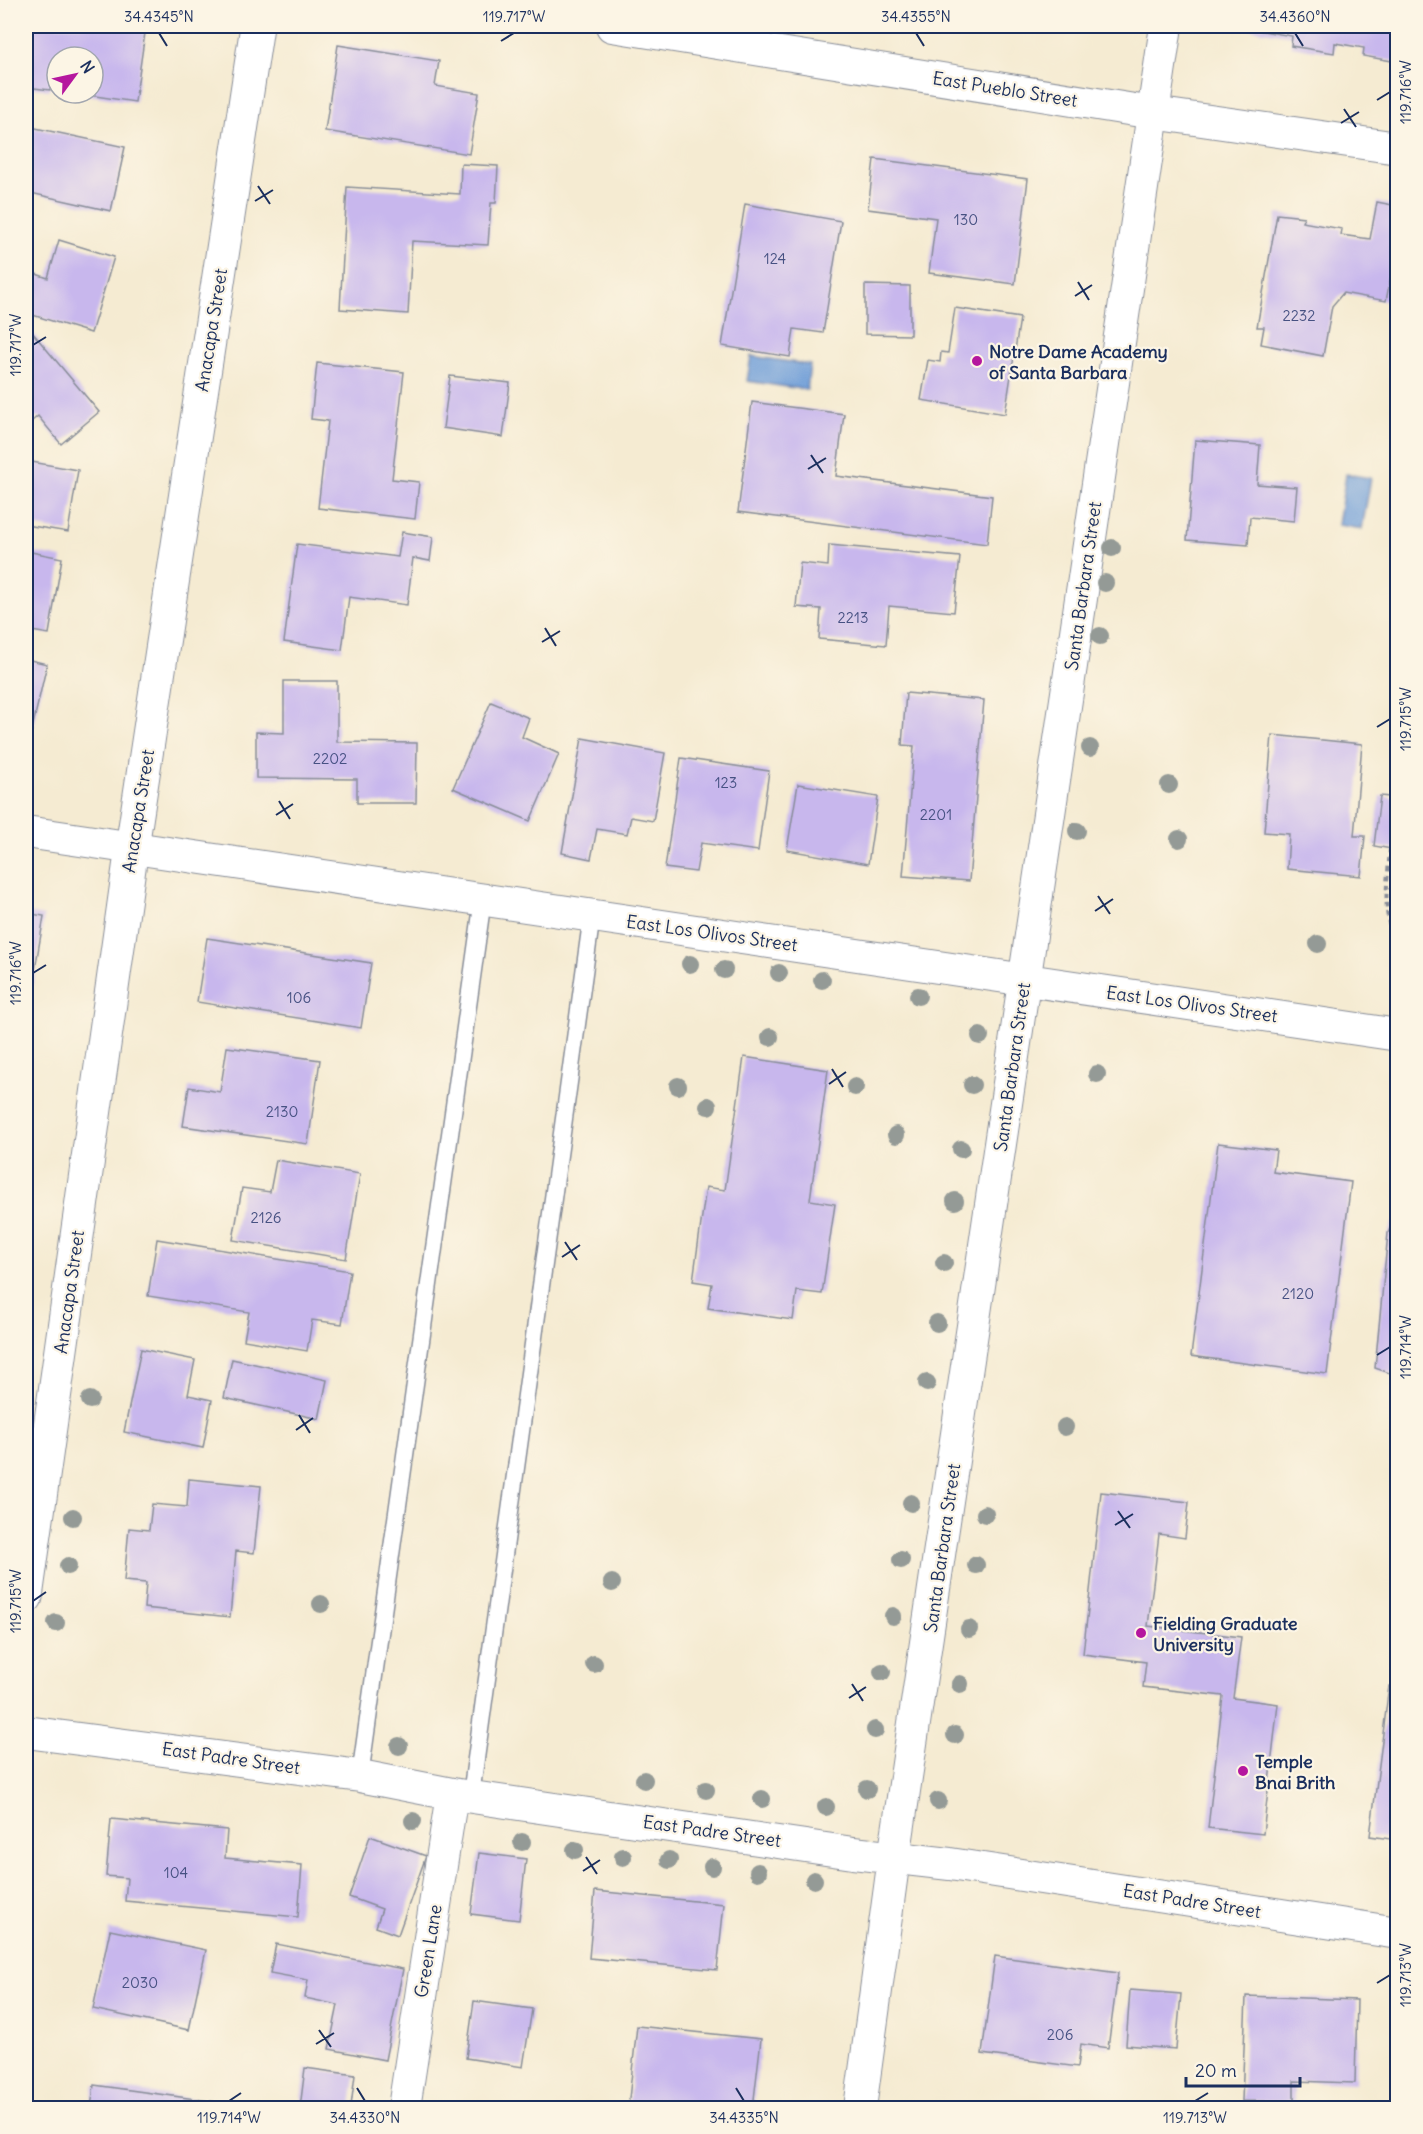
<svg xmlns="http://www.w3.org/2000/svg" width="1423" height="2134" font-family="Delius,sans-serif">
<rect width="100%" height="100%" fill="#fcf5e5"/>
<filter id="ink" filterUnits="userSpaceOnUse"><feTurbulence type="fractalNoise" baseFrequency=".0167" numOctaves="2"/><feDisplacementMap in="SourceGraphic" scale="12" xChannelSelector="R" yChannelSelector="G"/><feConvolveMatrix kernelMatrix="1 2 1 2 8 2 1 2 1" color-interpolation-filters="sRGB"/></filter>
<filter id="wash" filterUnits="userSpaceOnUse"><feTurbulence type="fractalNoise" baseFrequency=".008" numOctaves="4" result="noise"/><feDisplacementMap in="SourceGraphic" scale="24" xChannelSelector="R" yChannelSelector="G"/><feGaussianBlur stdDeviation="1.35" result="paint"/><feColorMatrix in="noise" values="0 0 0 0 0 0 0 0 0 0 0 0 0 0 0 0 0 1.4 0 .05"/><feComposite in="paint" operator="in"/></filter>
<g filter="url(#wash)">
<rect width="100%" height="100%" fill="#f5ebd2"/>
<g fill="#6f9ed8" stroke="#45669b" stroke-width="1.5">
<polygon points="751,356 810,365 807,390 747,381"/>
<polygon points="1346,474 1371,478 1362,529 1338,525"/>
</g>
<g id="blocks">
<g fill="#c8b7ed">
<polygon points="26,26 146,26 135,102 82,94 93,93 93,57 57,57 50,90 26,87"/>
<polygon points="1247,26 1398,26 1398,62 1363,56 1364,48 1335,43 1334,53 1291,46 1292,36 1246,28"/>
<polygon points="338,45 439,61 435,86 479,93 469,154 325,131"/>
<polygon points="26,126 125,147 111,211 26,192"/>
<polygon points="874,159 1028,179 1015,284 929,273 936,218 868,209"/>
<polygon points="461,164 498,166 496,203 491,203 488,245 412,241 408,314 340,309 347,187 460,194"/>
<polygon points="1377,202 1398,206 1398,267 1393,266 1386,301 1343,293 1332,306 1323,356 1261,344 1264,327 1257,327 1277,214 1304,217 1302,222 1342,229 1341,235 1370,239"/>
<polygon points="745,204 841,221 823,333 794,329 790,357 722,346"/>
<polygon points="59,240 114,257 91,333 26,313 26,286 30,272 48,278"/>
<polygon points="865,285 910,286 910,335 865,334"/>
<polygon points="955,308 1020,318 1005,414 921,400 928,360 940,362 941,352 948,353"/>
<polygon points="32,332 99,412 61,444 38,416 26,426 26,338"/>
<polygon points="317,363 404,372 392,479 419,482 415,519 318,508 328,421 311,419"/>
<polygon points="450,376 510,383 503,437 443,428"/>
<polygon points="752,402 844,414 836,476 992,496 987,544 738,512"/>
<polygon points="1195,440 1260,445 1257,484 1297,487 1294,521 1250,517 1248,545 1187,540"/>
<polygon points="26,461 78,470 68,532 26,525"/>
<polygon points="402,532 433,537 430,561 413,558 407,605 349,597 342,650 284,642 297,544 398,557"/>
<polygon points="829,545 960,557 954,612 889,606 886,645 819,639 821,609 796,607 800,563 828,566"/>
<polygon points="26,551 62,558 49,634 26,630"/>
<polygon points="26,659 47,664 26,755"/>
<polygon points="284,681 337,681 337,742 417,743 416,803 357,803 357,779 256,778 256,732 284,733"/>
<polygon points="906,693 984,700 969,881 903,876 914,746 902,745"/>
<polygon points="491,702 529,718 522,737 559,754 530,821 453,788"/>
<polygon points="1272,735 1362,744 1354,836 1365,836 1361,876 1287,869 1289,834 1264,832"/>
<polygon points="582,738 665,753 653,821 631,817 627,834 597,829 591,859 562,853"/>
<polygon points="681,758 769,771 758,851 701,843 696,872 665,868"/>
<polygon points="798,784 878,797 868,864 787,850"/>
<polygon points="1380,796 1398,798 1398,850 1374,846"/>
<polygon points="26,913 44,916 32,988 26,987"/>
<polygon points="207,938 371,963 361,1028 197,1002"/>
<polygon points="227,1047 320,1060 308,1144 183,1126 189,1087 220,1092"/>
<polygon points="744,1057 828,1070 810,1200 835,1204 822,1294 797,1291 793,1320 708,1308 712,1284 693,1281 706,1187 725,1190"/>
<polygon points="1218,1143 1276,1150 1273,1172 1351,1182 1327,1374 1191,1356"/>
<polygon points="276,1160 360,1174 346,1259 233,1240 242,1188 270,1192"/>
<polygon points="1393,1222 1398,1223 1398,1376 1375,1368 1388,1233"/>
<polygon points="157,1239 350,1271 342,1324 312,1320 307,1351 244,1340 249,1312 148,1296"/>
<polygon points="141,1349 195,1360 188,1395 212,1400 203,1448 124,1432"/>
<polygon points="232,1359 327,1380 319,1419 224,1398"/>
<polygon points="189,1479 261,1486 254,1553 236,1551 230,1617 144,1608 146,1583 124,1581 129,1528 149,1530 152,1504 187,1507"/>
<polygon points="1101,1492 1189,1502 1185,1538 1159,1534 1148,1626 1241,1637 1233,1698 1278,1704 1263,1834 1208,1828 1223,1696 1143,1687 1146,1662 1083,1654"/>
<polygon points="1389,1686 1398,1687 1398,1840 1370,1836"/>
<polygon points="111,1819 227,1830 225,1858 302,1865 298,1917 125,1901 127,1878 106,1876"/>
<polygon points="370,1836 426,1856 398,1935 376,1927 382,1909 349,1897"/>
<polygon points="479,1853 526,1859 519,1920 471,1914"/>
<polygon points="595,1891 724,1904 717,1970 589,1958"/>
<polygon points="110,1930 206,1950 189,2030 93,2009"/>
<polygon points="276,1944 403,1969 385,2060 329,2049 338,2005 305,1998 308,1980 270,1973"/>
<polygon points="995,1956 1118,1973 1108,2048 1081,2044 1078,2067 982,2054"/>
<polygon points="1130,1990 1181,1994 1176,2049 1126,2045"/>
<polygon points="1246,1996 1357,2000 1355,2083 1294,2081 1294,2102 1242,2101"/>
<polygon points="474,2001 532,2009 523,2067 466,2058"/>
<polygon points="637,2026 761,2039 753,2108 628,2108"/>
<polygon points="305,2068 355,2075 351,2106 358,2108 300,2108"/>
<polygon points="94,2085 216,2102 215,2108 91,2108"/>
</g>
</g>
</g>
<g filter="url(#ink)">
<use href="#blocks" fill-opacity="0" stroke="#888d98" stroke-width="1.5"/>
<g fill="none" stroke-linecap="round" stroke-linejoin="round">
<g stroke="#888d98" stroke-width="19">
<g id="service">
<polyline points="360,1776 483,899"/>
<polyline points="471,1795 592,915"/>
</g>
</g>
<g stroke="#888d98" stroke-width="34">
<g id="minor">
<polyline points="612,26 1153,113 1398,148"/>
<polyline points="26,832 1398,1035"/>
<polyline points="26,1732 360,1776 452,1794 853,1853 950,1864 1398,1933"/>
<polyline points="404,2108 452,1794"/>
<polyline points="860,2108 894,1858 1166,26"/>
</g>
</g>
<g stroke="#888d98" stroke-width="35">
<polyline id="tertiary" points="26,1597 132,847 257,26"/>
</g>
<path stroke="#888d98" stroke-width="4" stroke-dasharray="4.5 4.5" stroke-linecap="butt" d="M1390 849C1388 880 1380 917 1398 945"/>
<use href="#service" stroke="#fff" stroke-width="16"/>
<use href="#minor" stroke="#fff" stroke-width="32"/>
<use href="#tertiary" stroke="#fff" stroke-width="33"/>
</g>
<g fill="#949a96">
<circle cx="1112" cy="548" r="9"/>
<circle cx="1105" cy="583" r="9"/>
<circle cx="1100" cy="636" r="9"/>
<circle cx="1090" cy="748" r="9"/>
<circle cx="1169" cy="785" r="9"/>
<circle cx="1077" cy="831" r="9"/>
<circle cx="1179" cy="839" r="9"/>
<circle cx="1318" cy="944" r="9"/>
<circle cx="690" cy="964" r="9"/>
<circle cx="724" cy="970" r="9"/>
<circle cx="779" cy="973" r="9"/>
<circle cx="822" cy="980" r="9"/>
<circle cx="918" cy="996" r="9"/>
<circle cx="980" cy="1036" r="9"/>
<circle cx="770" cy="1037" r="9"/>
<circle cx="1097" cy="1074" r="9"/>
<circle cx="972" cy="1085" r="9"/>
<circle cx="678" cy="1086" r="9"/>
<circle cx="855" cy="1087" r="9"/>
<circle cx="708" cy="1106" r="9"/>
<circle cx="896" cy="1135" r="9"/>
<circle cx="961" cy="1149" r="9"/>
<circle cx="955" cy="1201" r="9"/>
<circle cx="944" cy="1263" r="9"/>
<circle cx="937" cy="1323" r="9"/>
<circle cx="927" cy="1383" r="9"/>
<circle cx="90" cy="1400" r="9"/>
<circle cx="1065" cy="1427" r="9"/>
<circle cx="911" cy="1503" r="9"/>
<circle cx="985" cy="1514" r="9"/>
<circle cx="73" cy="1517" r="9"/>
<circle cx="901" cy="1560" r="9"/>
<circle cx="976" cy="1565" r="9"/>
<circle cx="68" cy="1566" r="9"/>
<circle cx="612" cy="1583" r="9"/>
<circle cx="321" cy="1604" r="9"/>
<circle cx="893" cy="1616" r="9"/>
<circle cx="56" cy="1623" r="9"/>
<circle cx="969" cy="1629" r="9"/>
<circle cx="594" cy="1664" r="9"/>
<circle cx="882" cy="1672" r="9"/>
<circle cx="960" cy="1684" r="9"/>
<circle cx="875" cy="1730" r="9"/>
<circle cx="955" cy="1735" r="9"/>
<circle cx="399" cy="1746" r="9"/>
<circle cx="644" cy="1780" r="9"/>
<circle cx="867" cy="1789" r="9"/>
<circle cx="706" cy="1790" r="9"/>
<circle cx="762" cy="1799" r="9"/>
<circle cx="938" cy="1801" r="9"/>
<circle cx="826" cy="1807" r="9"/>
<circle cx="413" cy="1821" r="9"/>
<circle cx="522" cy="1842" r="9"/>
<circle cx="575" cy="1850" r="9"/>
<circle cx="623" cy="1857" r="9"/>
<circle cx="669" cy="1860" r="9"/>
<circle cx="712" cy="1867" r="9"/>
<circle cx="758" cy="1872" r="9"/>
<circle cx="814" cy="1880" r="9"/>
</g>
</g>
<path fill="none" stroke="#1b2f5e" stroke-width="2" d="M159 33 167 46M916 33 924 46M1295 33 1303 46M501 41 514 33M1377 100 1390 92M1344 109 1356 127M1341 123 1359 112M258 186 270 204M255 201 273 190M1078 282 1089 300M1075 296 1092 285M33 345 46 337M811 455 823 473M808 469 826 458M545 628 556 646M542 642 560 631M1377 727 1390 719M279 801 290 819M276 815 293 804M1098 896 1110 914M1095 911 1113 899M33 973 46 965M832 1069 843 1087M829 1084 846 1072M565 1242 577 1260M562 1257 580 1245M1377 1355 1390 1347M299 1415 310 1433M296 1430 313 1418M1118 1511 1130 1528M1115 1525 1133 1514M33 1601 46 1592M852 1684 863 1701M849 1698 866 1687M586 1857 597 1874M583 1871 600 1860M1377 1983 1390 1975M319 2030 331 2047M316 2044 334 2033M357 2088 365 2101M736 2088 744 2101M229 2101 241 2093M1195 2101 1208 2093"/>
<g fill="#b5179e" stroke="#fcf5e5" stroke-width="2">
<circle cx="977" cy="361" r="6"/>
<circle cx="1141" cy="1633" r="6"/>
<circle cx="1243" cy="1771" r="6"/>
</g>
<g text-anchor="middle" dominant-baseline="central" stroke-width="4.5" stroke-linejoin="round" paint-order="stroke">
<g font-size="15" fill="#465182">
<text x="966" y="219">130</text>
<text x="775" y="258">124</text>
<text x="1299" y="315">2232</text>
<text x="853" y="617">2213</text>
<text x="330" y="758">2202</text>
<text x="726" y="782">123</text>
<text x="936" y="814">2201</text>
<text x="299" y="997">106</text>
<text x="282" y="1111">2130</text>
<text x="266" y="1217">2126</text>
<text x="1298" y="1293">2120</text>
<text x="176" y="1872">104</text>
<text x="140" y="1982">2030</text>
<text x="1060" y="2034">206</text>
</g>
<g font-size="18" fill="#1b2f5e" stroke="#fcf5e5">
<text transform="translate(1005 89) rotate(9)">East Pueblo Street</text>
<text transform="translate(211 330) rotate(-81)">Anacapa Street</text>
<text transform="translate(1083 586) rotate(-82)">Santa Barbara Street</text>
<text transform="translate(138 811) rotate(-81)">Anacapa Street</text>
<text transform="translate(712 933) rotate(8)">East Los Olivos Street</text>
<text transform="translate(1192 1004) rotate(8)">East Los Olivos Street</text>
<text transform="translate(1012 1067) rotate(-82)">Santa Barbara Street</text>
<text transform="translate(69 1292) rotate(-82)">Anacapa Street</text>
<text transform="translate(942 1548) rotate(-82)">Santa Barbara Street</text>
<text transform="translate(231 1758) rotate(8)">East Padre Street</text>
<text transform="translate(712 1831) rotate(8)">East Padre Street</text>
<text transform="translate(1192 1901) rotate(9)">East Padre Street</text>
<text transform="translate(428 1951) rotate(-81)">Green Lane</text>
</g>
<g font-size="18" font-weight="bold" fill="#1b2f5e" stroke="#fcf5e5" text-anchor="start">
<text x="989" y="351">Notre Dame Academy<tspan x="989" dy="21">of Santa Barbara</tspan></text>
<text x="1153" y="1623">Fielding Graduate<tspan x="1153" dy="21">University</tspan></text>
<text x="1255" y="1761">Temple<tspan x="1255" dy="21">Bnai Brith</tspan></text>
</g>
</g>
<rect width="1423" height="2134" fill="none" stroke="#fcf5e5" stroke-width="66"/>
<g transform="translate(75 75) rotate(57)"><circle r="28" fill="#fcf5e5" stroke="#a2a6af" stroke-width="1.5"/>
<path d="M0-4.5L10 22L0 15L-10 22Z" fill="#b5179e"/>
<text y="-9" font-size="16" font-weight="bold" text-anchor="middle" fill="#1b2f5e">N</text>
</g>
<path d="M1186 2077v9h114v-9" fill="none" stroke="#1b2f5e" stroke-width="3"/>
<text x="1195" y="2077" font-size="18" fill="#1b2f5e" stroke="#fcf5e5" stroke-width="4.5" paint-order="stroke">20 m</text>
<rect x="33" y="33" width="1357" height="2068" fill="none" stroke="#1b2f5e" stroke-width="2"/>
<g font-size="15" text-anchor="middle" fill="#1b2f5e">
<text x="159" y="22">34.4345°N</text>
<text x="514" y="22">119.717°W</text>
<text x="916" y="22">34.4355°N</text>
<text x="1295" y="22">34.4360°N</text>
<text transform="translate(1406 92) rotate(-90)" y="5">119.716°W</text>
<text transform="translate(16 345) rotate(-90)" y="5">119.717°W</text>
<text transform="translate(1406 719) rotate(-90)" y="5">119.715°W</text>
<text transform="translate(16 973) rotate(-90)" y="5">119.716°W</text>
<text transform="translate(1406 1347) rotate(-90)" y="5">119.714°W</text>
<text transform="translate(16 1601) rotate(-90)" y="5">119.715°W</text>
<text transform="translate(1406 1975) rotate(-90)" y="5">119.713°W</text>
<text x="229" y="2123">119.714°W</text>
<text x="365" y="2123">34.4330°N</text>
<text x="744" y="2123">34.4335°N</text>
<text x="1195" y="2123">119.713°W</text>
</g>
</svg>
